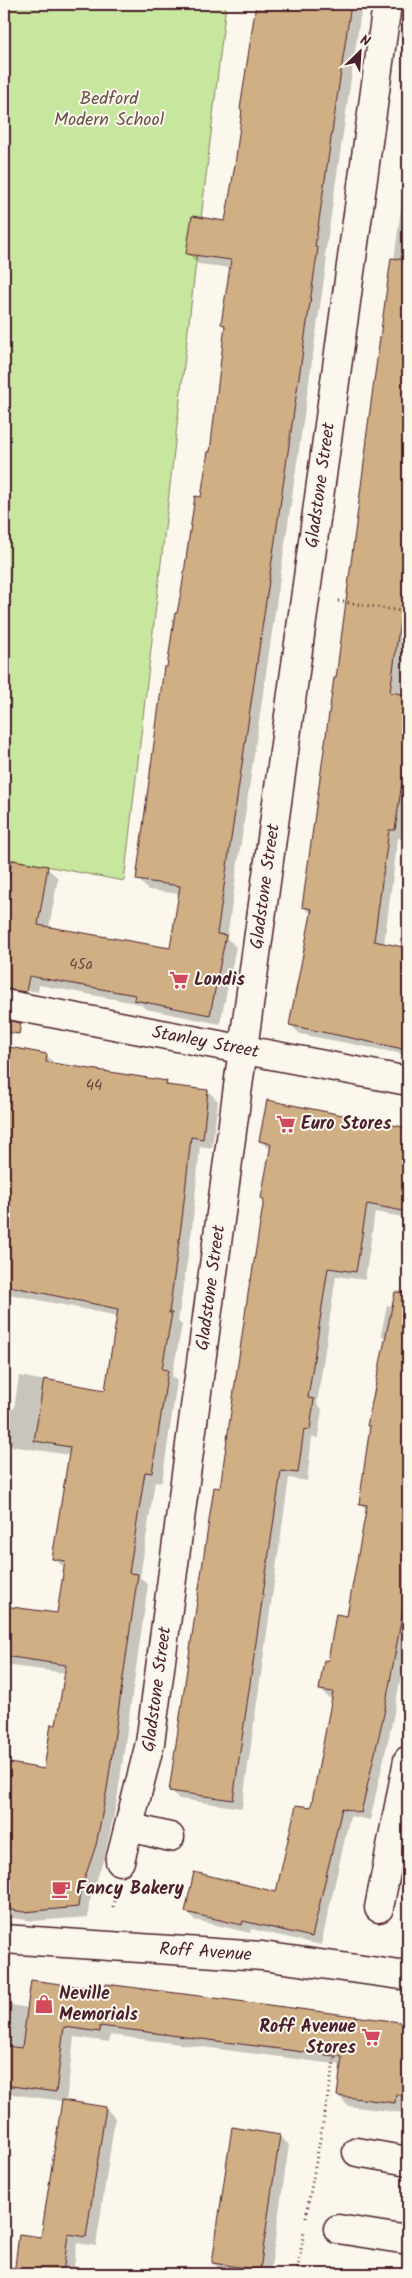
<svg xmlns="http://www.w3.org/2000/svg" width="412" height="2278" font-family="Kalam,sans-serif">
<rect width="100%" height="100%" fill="#fbf7ec"/>
<filter id="ink" filterUnits="userSpaceOnUse"><feTurbulence type="fractalNoise" baseFrequency=".02" numOctaves="2"/><feDisplacementMap in="SourceGraphic" scale="10" xChannelSelector="R" yChannelSelector="G"/><feConvolveMatrix kernelMatrix="1 2 1 2 8 2 1 2 1" color-interpolation-filters="sRGB"/></filter>
<g filter="url(#ink)">
<polygon fill="#c7e69e" stroke="#888264" points="4,4 226,4 124,881 4,858"/>
<g fill="#0003">
<polygon points="256,4 362,4 325,256 327,259 227,938 236,947 220,1024 146,1009 140,1004 39,985 38,992 4,986 4,915 13,862 47,868 58,878 49,928 172,950 180,894 148,890 138,879 168,669 211,453 226,328 222,324 231,268 198,264 188,253 226,222 243,111 241,109"/>
<polygon points="408,157 408,633 400,695 408,696 408,809 404,839 398,838 384,944 408,949 408,1055 300,1034 291,1025 312,915 303,907 337,680"/>
<polygon points="4,1048 46,1055 56,1065 166,1082 171,1087 208,1091 218,1101 212,1148 200,1146 192,1229 178,1321 182,1325 172,1376 177,1381 162,1482 155,1481 140,1577 148,1585 117,1800 105,1855 89,1903 88,1917 34,1921 4,1917 4,1763 45,1770 57,1727 66,1673 4,1665 4,1607 58,1614 65,1568 53,1558 70,1455 4,1445 4,1407 14,1409 19,1376 106,1392 118,1316 4,1293"/>
<polygon points="268,1102 408,1129 408,1218 375,1212 365,1280 336,1276 317,1404 322,1409 318,1438 312,1437 307,1481 289,1478 242,1808 179,1799 171,1790 221,1489 265,1201 262,1198 271,1150 260,1141"/>
<polygon points="408,1298 408,1640 392,1723 370,1820 350,1816 321,1945 251,1929 250,1933 195,1920 186,1911 276,1893 312,1808 333,1699 329,1698 320,1689 329,1662 348,1617 367,1510 360,1503 371,1428 368,1425 387,1340 381,1334 387,1305 406,1309"/>
<polygon points="107,1986 408,2024 408,2104 406,2104 404,2113 348,2106 338,2095 342,2065 110,2035 109,2042 74,2037 66,2102 106,2108 115,2118 96,2246 77,2243 73,2274 15,2274 20,2236 42,2239 63,2101 4,2093 4,2004 29,2008 106,1991"/>
<polygon points="280,2136 289,2145 270,2274 223,2272 213,2263"/>
</g>
<g fill="#d1af84" stroke="#4a1f2b">
<polygon points="256,4 351,4 315,247 318,248 217,934 226,935 210,1015 134,1000 135,995 29,976 26,992 4,989 4,908 12,860 48,866 38,925 170,948 180,886 136,880 164,667 167,667 175,613 177,613 182,587 195,496 201,497 208,451 210,452 225,325 221,324 231,260 186,254 192,216 225,221 235,165 242,110 240,109"/>
<polygon points="391,258 408,260 408,594 404,593 390,692 408,695 408,742 395,830 389,830 374,941 408,948 408,1050 289,1025 312,909 302,907 334,678 336,678 367,440 366,439"/>
<polygon points="4,1020 21,1023 19,1034 4,1032"/>
<polygon points="4,1046 47,1054 46,1062 167,1081 166,1085 208,1090 203,1139 191,1137 182,1219 169,1313 172,1313 162,1369 168,1370 152,1473 145,1472 129,1573 138,1574 107,1789 96,1845 80,1892 78,1907 24,1912 4,1909 4,1762 44,1769 51,1724 56,1725 66,1665 4,1656 4,1606 57,1613 65,1561 52,1559 70,1447 34,1441 44,1379 105,1390 118,1309 4,1285"/>
<polygon points="267,1100 408,1128 408,1212 367,1204 356,1272 328,1268 308,1398 314,1399 310,1430 304,1429 298,1473 281,1471 233,1800 169,1791 214,1487 220,1488 250,1280 251,1280 264,1199 261,1198 271,1144 259,1141"/>
<polygon points="395,1292 408,1293 408,1583 384,1714 361,1813 342,1808 312,1937 243,1921 242,1925 185,1912 194,1872 276,1892 296,1805 311,1807 333,1692 319,1690 324,1660 328,1661 336,1614 347,1616 367,1505 359,1504 370,1426 367,1426"/>
<polygon points="31,1980 105,1990 106,1984 408,2023 408,2096 396,2094 395,2103 337,2096 342,2057 100,2026 100,2032 64,2027 56,2092 4,2085 4,2046 22,2048"/>
<polygon points="62,2100 106,2107 86,2237 68,2234 63,2274 14,2274 19,2234 41,2237"/>
<polygon points="232,2127 280,2135 260,2270 212,2263"/>
</g>
<g fill="none" stroke-linecap="round" stroke-linejoin="round">
<g stroke="#4a1f2b" stroke-width="31">
<g id="street">
<path id="s1" d="M4 1004 408 1081"/>
<polyline points="129,1827 170,1837"/>
<path id="s2" d="M120 1861 150 1743 243 1049 387 4"/>
<polyline points="379,1908 408,1760"/>
<polyline points="357,2152 408,2161"/>
<polyline points="338,2229 408,2240"/>
</g>
</g>
<g stroke="#4a1f2b" stroke-width="31">
<g id="secondary">
<path id="s3" d="M4 1939 262 1956 408 1976"/>
</g>
</g>
<g stroke="#4a1f2b" stroke-width="3" stroke-dasharray="1 4" stroke-linecap="butt">
<polyline points="338,601 408,612"/>
<polyline points="113,1907 116,1891"/>
<polyline points="306,2217 335,2056"/>
<polyline points="298,2273 305,2274"/>
<polyline points="297,2274 304,2231"/>
</g>
<use href="#street" stroke="#fbf7ec" stroke-width="28"/>
<use href="#secondary" stroke="#fbf7ec" stroke-width="28"/>
</g>
</g>
<defs>
<g id="supermarket-bare" transform="scale(1.5)"><path d="M-6-5.5h2.5l.6 2H6L4.5 2H-2.5L-4.4-4H-6ZM-1.5 3.2a1.3 1.3 0 1 0 .1 0ZM3 3.2a1.3 1.3 0 1 0 .1 0Z" fill="#d1495b" stroke="#fbf7ec" stroke-width="2.5" paint-order="stroke"/></g>
<g id="cafe-bare" transform="scale(1.5)"><path d="M-5.5-4.5H6V0H3Q3 3.5 0 3.5H-2.5Q-5.5 3.5-5.5 0ZM3-3.2v2h1.7v-2ZM-6 4.5H4V6H-6Z" fill="#d1495b" stroke="#fbf7ec" stroke-width="2.5" paint-order="stroke"/></g>
<g id="shop-bare" transform="scale(1.5)"><path d="M-5-2.5h2.3a2.7 3.5 0 0 1 5.4 0H5L5.5 6h-11ZM-1.5-2.5h3a1.5 2.3 0 0 0-3 0Z" fill="#d1495b" stroke="#fbf7ec" stroke-width="2.5" paint-order="stroke"/></g>
</defs>
<g fill-rule="evenodd">
<use href="#supermarket-bare" x="179" y="980"/>
<use href="#supermarket-bare" x="286" y="1124"/>
<use href="#cafe-bare" x="61" y="1889"/>
<use href="#shop-bare" x="44" y="2004"/>
<use href="#supermarket-bare" x="371" y="2037"/>
</g>
<g text-anchor="middle" dominant-baseline="central" stroke-width="4" stroke-linejoin="round" paint-order="stroke">
<g font-size="15" fill="#6c4341">
<text x="81" y="965">45a</text>
<text x="94" y="1086">44</text>
</g>
<g font-size="18" fill="#695148" stroke="#fbf7ec">
<text x="109" y="99">Bedford<tspan x="109" dy="21">Modern School</tspan></text>
</g>
<g font-size="18" fill="#4a1f2b" stroke="#fbf7ec">
<text stroke="none"><textPath href="#s2" startOffset="1391">Gladstone Street</textPath></text>
<text stroke="none"><textPath href="#s2" startOffset="986">Gladstone Street</textPath></text>
<text stroke="none"><textPath href="#s1" startOffset="205">Stanley Street</textPath></text>
<text stroke="none"><textPath href="#s2" startOffset="581">Gladstone Street</textPath></text>
<text stroke="none"><textPath href="#s2" startOffset="176">Gladstone Street</textPath></text>
<text stroke="none"><textPath href="#s3" startOffset="202">Roff Avenue</textPath></text>
</g>
<g font-size="18" font-weight="bold" fill="#4a1f2b" stroke="#fbf7ec" text-anchor="start">
<text x="194" y="980">Londis</text>
<text x="301" y="1124">Euro Stores</text>
<text x="76" y="1889">Fancy Bakery</text>
<text x="59" y="1994">Neville<tspan x="59" dy="21">Memorials</tspan></text>
<text x="356" y="2027" text-anchor="end">Roff Avenue<tspan x="356" dy="21">Stores</tspan></text>
</g>
</g>
<rect width="412" height="2278" fill="none" stroke="#fbf7ec" stroke-width="20"/>
<rect x="10" y="10" width="392" height="2258" fill="none" stroke="#4a1f2b" stroke-width="2" filter="url(#ink)"/>
<g transform="translate(360 52) rotate(25)" stroke="#fbf7ec" stroke-width="4" paint-order="stroke">
<path d="M0-4L9 19L0 12L-9 19Z" fill="#4a1f2b"/>
<text y="-8" font-size="14" font-weight="bold" text-anchor="middle" fill="#4a1f2b">N</text>
</g>
</svg>
